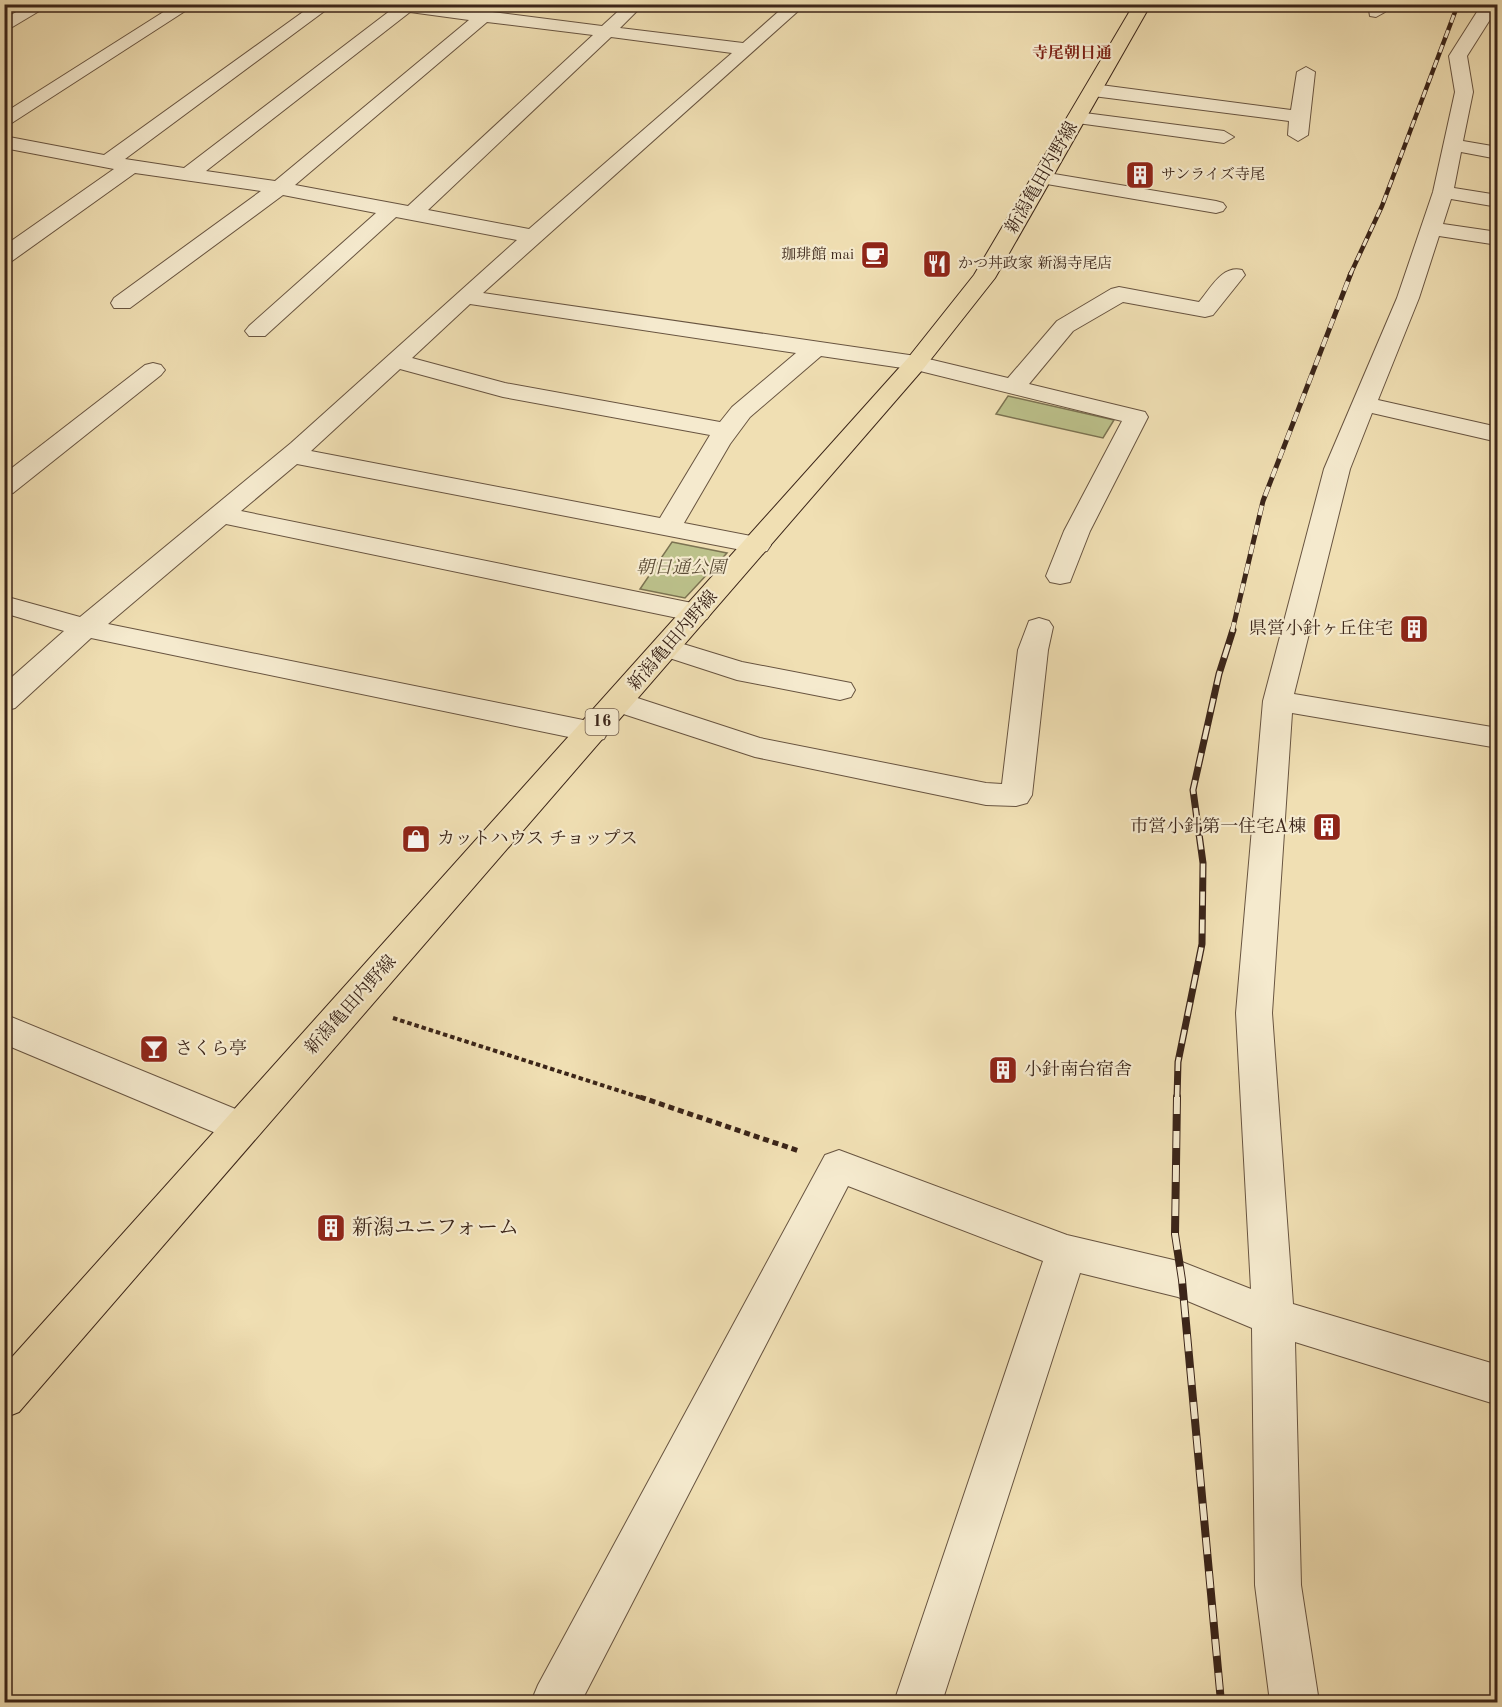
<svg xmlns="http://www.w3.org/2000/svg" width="1502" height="1707" font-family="'Old Standard TT','Noto Serif JP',serif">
<rect width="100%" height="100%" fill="#f0dfb3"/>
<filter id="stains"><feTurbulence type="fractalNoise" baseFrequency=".00333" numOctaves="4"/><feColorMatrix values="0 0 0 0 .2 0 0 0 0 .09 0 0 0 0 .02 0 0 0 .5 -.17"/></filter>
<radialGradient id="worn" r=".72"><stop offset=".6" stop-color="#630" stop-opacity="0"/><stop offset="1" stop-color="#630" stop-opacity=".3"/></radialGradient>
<g fill="#bcc18b" stroke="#7c7352" stroke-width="1.5">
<polygon points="1008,396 1114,420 1103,438 996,414"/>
<polygon points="672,542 727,553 685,598 640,589"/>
</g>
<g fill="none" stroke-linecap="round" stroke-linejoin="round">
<g stroke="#685440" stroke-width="2">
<g id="minor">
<polygon points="30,4 51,4 4,32 4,19"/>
<polygon points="176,4 196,4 4,128 4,113"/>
<path d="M314 4H334L125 159 184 168 391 10 378 8 376 4H429L602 26 626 4H644L620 28 743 43 787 4H806L483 293 916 356 1008 378 1057 321 1111 289 1119 287 1199 302C1211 288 1222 265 1242 270L1245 275 1213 315 1205 317 1123 302 1073 331 1029 384 1145 412 1148 417 1090 531 1070 582 1060 584 1050 582 1046 576 1064 531 1122 421 916 370 821 356 750 417 730 444 684 523 767 539 771 545 767 551 757 553 297 464 241 511 697 604 707 607 711 613 707 619 697 622 226 524 108 624 593 722 604 725 608 732 604 739 593 742 91 638 15 708 4 711V684L64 631 4 613V596L80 617 291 443 517 240 396 217 265 336H249L245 331 249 326 376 213 283 195 130 308H114L111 303 114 298 261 191 135 173 12 261 4 262V246L114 169 4 148V136L104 155ZM410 12 469 20 275 181 206 171ZM487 22 593 35 408 206 295 185ZM611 37 732 53 529 229 428 210ZM470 304 796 353 732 407 720 422 505 383 412 358ZM400 369 503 397 710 435 660 518 311 451Z"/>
<polygon points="1368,4 1384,4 1385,12 1376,17 1370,16"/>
<polygon points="1482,4 1498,4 1498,7 1467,56 1473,92 1463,141 1498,147 1498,159 1461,152 1454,188 1498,195 1498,207 1451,199 1443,224 1498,232 1498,245 1439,236 1419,298 1378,400 1498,427 1498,442 1372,413 1350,469 1294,694 1498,728 1498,748 1292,713 1272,1013 1293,1304 1498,1365 1498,1405 1295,1342 1301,1585 1319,1702 1270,1702 1255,1585 1252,1328 1178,1297 1080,1273 942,1702 894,1702 1043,1261 848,1186 581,1702 531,1702 538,1685 825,1155 839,1150 1067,1235 1182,1262 1251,1289 1236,1013 1263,701 1324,469 1397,298 1433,192 1455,92 1449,56"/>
<polygon points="1306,67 1315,72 1308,135 1298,141 1288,135 1289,121 1093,96 1084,90 1093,84 1291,110 1297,72"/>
<polygon points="1077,112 1224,131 1234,137 1224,143 1070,122 1067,118 1070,114"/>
<polygon points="1042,172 1216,201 1223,203 1226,207 1223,211 1216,213 1035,182 1032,178 1035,174"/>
<polygon points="153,363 161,365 165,370 161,375 13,493 4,495 4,474 145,365"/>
<polygon points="1039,618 1049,621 1053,627 1048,650 1032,795 1027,803 1016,806 986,805 755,757 608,709 604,702 608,695 619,692 760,738 986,783 1002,784 1018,650 1029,621"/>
<polygon points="667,639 742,662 851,683 855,690 851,697 840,700 737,680 657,654 652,648 657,642"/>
<polygon points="4,1014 255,1117 261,1128 255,1139 242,1144 4,1044"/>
</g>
</g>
<g stroke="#3b2519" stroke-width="2">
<polygon id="major" points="1134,4 1151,4 995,278 924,368 19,1412 4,1418 4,1366 908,358 974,275"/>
</g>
<polyline stroke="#3b2519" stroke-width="4" stroke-dasharray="4.5 3" stroke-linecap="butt" points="393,1018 645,1099"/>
<polyline stroke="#3b2519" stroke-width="5" stroke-dasharray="6 4" stroke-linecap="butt" points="640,1097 799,1151"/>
<use href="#minor" fill="#f5eace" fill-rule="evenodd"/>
<use href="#major" fill="#f0dfb3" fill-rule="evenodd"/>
<g stroke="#3b2519" stroke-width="4.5">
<polyline id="rail-far3" points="1350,275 1382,206 1458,4"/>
</g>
<g stroke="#3b2519" stroke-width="5">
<polyline id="rail-far2" points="1232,632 1263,501 1351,273"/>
</g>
<g stroke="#3b2519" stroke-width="7">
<polyline id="rail-far1" points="1177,1099 1178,1062 1202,944 1203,863 1193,790 1219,674 1233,630"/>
</g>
<g stroke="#3b2519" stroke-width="8">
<polyline id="rail" points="1177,1097 1175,1234 1182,1280 1221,1702"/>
</g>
<use href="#rail-far3" stroke="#f5eace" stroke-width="3" stroke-dasharray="8" stroke-linecap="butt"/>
<use href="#rail-far2" stroke="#f5eace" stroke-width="4" stroke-dasharray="10" stroke-linecap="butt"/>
<use href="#rail-far1" stroke="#f5eace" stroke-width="4.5" stroke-dasharray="14" stroke-linecap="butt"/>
<use href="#rail" stroke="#f5eace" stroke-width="6" stroke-dasharray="17" stroke-linecap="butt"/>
</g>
<defs>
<g id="building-square" transform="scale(1.5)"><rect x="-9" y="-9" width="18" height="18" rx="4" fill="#8f2418" stroke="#f5eace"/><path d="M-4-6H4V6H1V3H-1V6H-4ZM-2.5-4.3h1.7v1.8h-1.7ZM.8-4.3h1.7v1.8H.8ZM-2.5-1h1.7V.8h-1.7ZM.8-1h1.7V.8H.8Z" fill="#fff"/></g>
<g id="cafe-square" transform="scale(1.5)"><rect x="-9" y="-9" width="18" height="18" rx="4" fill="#8f2418" stroke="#f5eace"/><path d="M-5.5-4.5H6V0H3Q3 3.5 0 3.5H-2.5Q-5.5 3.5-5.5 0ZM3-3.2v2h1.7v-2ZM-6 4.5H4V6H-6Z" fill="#fff"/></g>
<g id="restaurant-square" transform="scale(1.5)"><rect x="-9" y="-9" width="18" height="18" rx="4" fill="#8f2418" stroke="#f5eace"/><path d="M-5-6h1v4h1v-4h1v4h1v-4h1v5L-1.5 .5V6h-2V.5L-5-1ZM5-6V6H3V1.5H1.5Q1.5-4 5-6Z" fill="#fff"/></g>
<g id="shop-square" transform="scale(1.5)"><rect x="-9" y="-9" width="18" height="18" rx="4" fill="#8f2418" stroke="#f5eace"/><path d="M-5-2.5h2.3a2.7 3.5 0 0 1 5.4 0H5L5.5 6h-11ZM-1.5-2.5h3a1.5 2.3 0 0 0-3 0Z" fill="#fff"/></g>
<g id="bar-square" transform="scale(1.5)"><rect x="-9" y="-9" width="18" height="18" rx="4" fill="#8f2418" stroke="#f5eace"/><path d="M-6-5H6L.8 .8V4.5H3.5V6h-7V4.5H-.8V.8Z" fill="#fff"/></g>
</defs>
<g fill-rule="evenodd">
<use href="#building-square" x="1140" y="175"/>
<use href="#cafe-square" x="875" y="255"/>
<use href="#restaurant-square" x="937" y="264"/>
<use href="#building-square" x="1414" y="629"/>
<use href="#building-square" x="1327" y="827"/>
<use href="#shop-square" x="416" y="839"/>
<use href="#bar-square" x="154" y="1049"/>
<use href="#building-square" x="1003" y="1070"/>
<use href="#building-square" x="331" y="1228"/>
</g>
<g text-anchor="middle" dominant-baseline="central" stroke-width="4.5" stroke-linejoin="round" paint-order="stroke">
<g font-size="15" fill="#3b2519" stroke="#f5eace" text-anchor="start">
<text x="1161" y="175">サンライズ寺尾</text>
<text x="854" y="255" text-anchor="end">珈琲館 mai</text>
<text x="958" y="264">かつ丼政家 新潟寺尾店</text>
</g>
<g font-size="16" font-weight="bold" fill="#7a1f14" stroke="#f5eace">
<text x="1072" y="54">寺尾朝日通</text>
</g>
<rect fill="#f5eace" stroke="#73604f" stroke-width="1.5" x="585.5" y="709" width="33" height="26" rx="4.5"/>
<g font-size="16" font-weight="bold" fill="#3b2519">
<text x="602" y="722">16</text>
</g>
<g font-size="18" fill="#3b2519" stroke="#f5eace">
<text transform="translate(1042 178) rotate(-60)">新潟亀田内野線</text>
<text transform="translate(673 641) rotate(-49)">新潟亀田内野線</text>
<text transform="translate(351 1005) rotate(-48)">新潟亀田内野線</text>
</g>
<g font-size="18" font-style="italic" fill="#5b4c36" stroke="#f5eace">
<text x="681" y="568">朝日通公園</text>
</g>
<g font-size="18" fill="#3b2519" stroke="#f5eace" text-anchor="start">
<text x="1393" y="629" text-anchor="end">県営小針ヶ丘住宅</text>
<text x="1306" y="827" text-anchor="end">市営小針第一住宅A棟</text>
<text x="437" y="839">カットハウス チョップス</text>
<text x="175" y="1049">さくら亭</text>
<text x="1024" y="1070">小針南台宿舎</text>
</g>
<g font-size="21" fill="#3b2519" stroke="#f5eace" text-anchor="start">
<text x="352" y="1228">新潟ユニフォーム</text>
</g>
</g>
<rect width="1502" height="1707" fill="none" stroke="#f0dfb3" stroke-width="24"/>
<rect x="6" y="6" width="1490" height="1695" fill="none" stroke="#3b2519" stroke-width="3"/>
<rect x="12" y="12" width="1478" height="1683" fill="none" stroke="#3b2519" stroke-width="1.5"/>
<rect width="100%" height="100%" filter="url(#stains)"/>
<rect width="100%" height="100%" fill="url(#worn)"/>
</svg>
